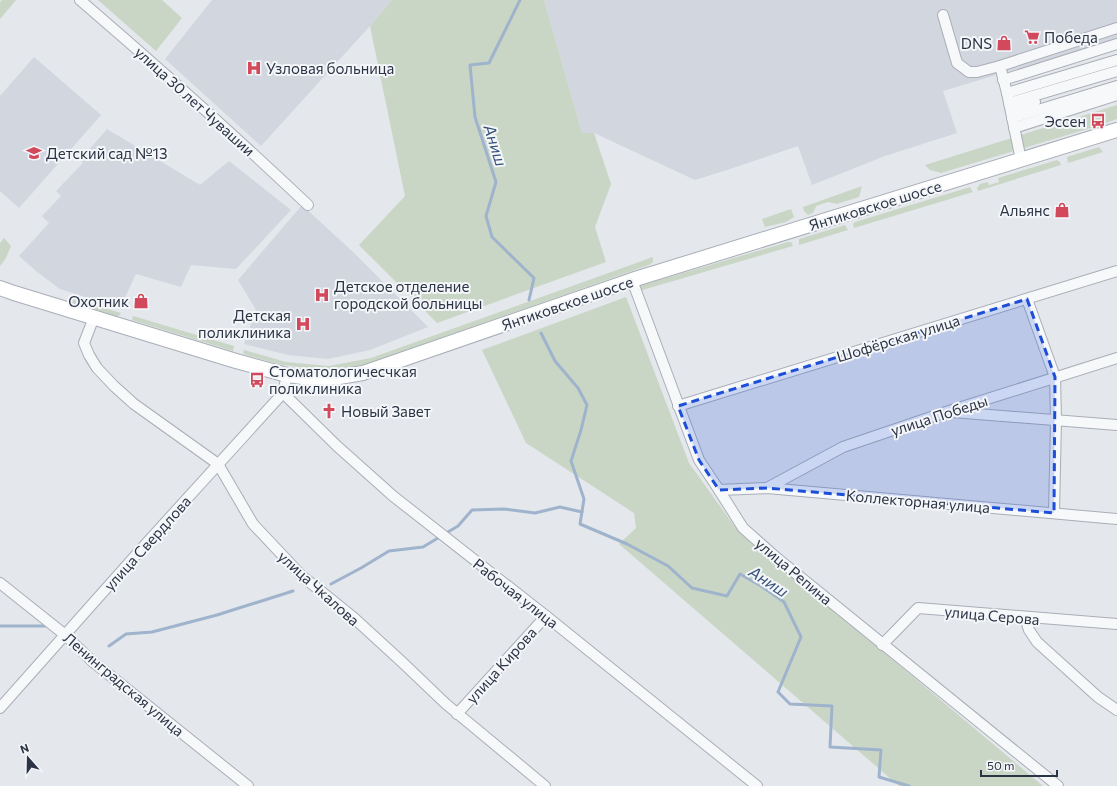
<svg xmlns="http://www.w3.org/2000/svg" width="1117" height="786" font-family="Commissioner,sans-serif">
<rect width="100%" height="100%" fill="#e4e7ec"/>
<g fill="#d2d6de">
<polygon points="212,0 392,0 370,26 261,146 165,59"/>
<polygon points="544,0 1117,0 1117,39 943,91 957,133 885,156 812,185 798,146 730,169 695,180 594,133 582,133"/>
<polygon points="34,57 101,115 19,208 0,191 0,96"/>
<polygon points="107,129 200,185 229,161 291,210 236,269 191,265 181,287 136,274 120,308 60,289 36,271 19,256 49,223 42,216 61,196 56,191 83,163 80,160"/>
<polygon points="302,205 353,252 428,327 370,350 328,359 288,355 244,344 256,310 238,280"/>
</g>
<g fill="#c9d6c5">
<polygon points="2,0 16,0 0,19 0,2"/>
<polygon points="98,0 162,0 182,18 156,51"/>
<polygon points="392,0 544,0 582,133 594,133 611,184 595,227 606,262 437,323 359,245 405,196 370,26"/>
<polygon points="1117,105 1117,119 1106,123 1104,119 1092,122 1094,127 941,173 930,170 925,165"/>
<polygon points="1099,147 1103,152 1068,163 1067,157"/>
<polygon points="1057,160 1060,162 1061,165 978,191 977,188 980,184 988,182 989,185 999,182 998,178"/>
<polygon points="862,186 859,197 837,204 828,202 816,206 813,213 808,215 804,211 803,207"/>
<polygon points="970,187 971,189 973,192 854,228 853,224 855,222"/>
<polygon points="791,209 794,217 786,222 765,227 762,219"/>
<polygon points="845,225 848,230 799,245 799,239"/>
<polygon points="4,238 11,246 6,258 0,266 0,243"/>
<polygon points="788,242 791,242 793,246 639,291 639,286"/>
<polygon points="653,257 653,262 649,265 367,364 328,371 283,365 246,355 243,353 244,350 286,362 329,366 371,358"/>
<polygon points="626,297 689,463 735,527 1043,786 899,786 619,544 636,528 634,513 526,443 482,350"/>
<polygon points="72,298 121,313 116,319 72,304"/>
<polygon points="133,316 234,346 233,351 132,320"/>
</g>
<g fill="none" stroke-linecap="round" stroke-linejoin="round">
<g stroke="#9fb4cc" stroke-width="3">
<polyline points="520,0 489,63 470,65 475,117 496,182 486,216 492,237 534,278 529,300"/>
<polyline points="541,333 555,361 578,388 587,405 581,430 571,461 584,499 580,524 627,544 668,566 692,588 727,596 740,574 761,586 784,602 801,637 778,692 790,704 832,706 830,747 881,750 879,777 909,786"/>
<polyline points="331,584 361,568 389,551 423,547 458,526 472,510 504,509 535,513 560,507 582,512"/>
<polyline points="0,626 46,626"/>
<polyline points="109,646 126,634 152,632 217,615 293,591"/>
</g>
<g stroke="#a9aeb7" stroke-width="12">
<g id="minor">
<path d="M80 0C158 67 234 135 308 205"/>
<polyline points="943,15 957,63 969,72 977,72 1000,66"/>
<polyline points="1003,80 1117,44"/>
<polyline points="1007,93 1000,66 1117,28"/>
<polyline points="1009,103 1117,71"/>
<polyline points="1011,110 1035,102"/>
<polyline points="1012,118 1117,86"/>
<polyline points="1014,128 1117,95"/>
<polyline points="1021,160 1007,93 1117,60"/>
<polyline points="632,280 699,460 719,490 743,528 778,559 1058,786"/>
<polyline points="1027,299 1055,377 1056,420 1054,513"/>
<polyline points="94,317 84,343 89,355 97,368 114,386 134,404 218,464 253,524 302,576 354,618 402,662 446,704 545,786"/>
<polyline points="283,393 337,446 393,496 546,616 757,786"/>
<polyline points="678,406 1117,271"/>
<polyline points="952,412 1117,425"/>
<polyline points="767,488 843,447 946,412 1117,358"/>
<polyline points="719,490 767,488 1117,519"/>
<polyline points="0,583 64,634 92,661 248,786"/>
<polyline points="1025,617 1029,630 1037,642 1098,697 1117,710"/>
<polyline points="882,645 918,608 1117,624"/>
<polyline points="0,708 143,547 283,393 287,375"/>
<polyline points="457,714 546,616"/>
</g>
</g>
<g stroke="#a9aeb7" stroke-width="16">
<polyline id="secondary" points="0,288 14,293 236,361 287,375 318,379 339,377 363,373 632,280 1117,130"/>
</g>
<use href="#minor" stroke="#f7f8fa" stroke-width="10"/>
<use href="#secondary" stroke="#fff" stroke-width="14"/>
</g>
<path fill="#1d4ed8" fill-opacity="0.2" stroke="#1d4ed8" stroke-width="3" stroke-dasharray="8 5" stroke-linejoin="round" d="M1027 299 1055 377 1054 513 767 488 719 490 699 460 678 406Z"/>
<defs>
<g id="supermarket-bare" transform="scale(1.2)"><path d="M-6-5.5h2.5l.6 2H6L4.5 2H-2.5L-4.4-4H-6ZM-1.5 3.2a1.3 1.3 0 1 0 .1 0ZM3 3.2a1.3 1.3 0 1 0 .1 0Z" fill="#d1495b" stroke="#f4f6f9" stroke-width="2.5" paint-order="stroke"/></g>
<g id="shop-bare" transform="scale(1.2)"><path d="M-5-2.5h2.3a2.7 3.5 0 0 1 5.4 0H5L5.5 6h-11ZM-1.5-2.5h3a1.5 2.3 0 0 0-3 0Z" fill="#d1495b" stroke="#f4f6f9" stroke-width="2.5" paint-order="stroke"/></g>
<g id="hospital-bare" transform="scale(1.2)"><path d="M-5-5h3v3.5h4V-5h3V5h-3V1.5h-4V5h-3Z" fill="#d1495b" stroke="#f4f6f9" stroke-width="2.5" paint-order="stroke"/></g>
<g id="bus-bare" transform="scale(1.2)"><path d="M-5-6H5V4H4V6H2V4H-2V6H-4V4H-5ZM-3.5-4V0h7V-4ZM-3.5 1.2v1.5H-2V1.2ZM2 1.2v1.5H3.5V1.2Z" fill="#d1495b" stroke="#f4f6f9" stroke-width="2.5" paint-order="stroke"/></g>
<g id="school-bare" transform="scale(1.2)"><path d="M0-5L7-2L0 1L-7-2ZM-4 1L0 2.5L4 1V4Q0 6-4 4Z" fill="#d1495b" stroke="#f4f6f9" stroke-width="2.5" paint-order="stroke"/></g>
<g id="church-bare" transform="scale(1.2)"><path d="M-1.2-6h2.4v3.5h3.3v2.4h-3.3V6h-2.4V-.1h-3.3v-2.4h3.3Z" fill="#d1495b" stroke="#f4f6f9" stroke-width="2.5" paint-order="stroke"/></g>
</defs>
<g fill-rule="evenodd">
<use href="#supermarket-bare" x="1032" y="37"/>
<use href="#shop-bare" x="1004" y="43"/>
<use href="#hospital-bare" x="254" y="68"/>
<use href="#bus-bare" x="1098" y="121"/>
<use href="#school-bare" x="34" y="153"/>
<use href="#shop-bare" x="1062" y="210"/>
<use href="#hospital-bare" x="322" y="295"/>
<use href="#shop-bare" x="141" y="301"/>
<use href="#hospital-bare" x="303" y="324"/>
<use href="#bus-bare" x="257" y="380"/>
<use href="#church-bare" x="329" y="411"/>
</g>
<g text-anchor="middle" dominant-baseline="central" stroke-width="4" stroke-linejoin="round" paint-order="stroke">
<g font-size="15" fill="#2b3445" stroke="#f4f6f9" text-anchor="start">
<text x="1044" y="37">Победа</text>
<text x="992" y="43" text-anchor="end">DNS</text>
<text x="266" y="68">Узловая больница</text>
<text x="1086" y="121" text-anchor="end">Эссен</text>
<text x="46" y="153">Детский сад №13</text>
<text x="1050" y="210" text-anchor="end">Альянс</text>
<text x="334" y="286">Детское отделение<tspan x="334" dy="17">городской больницы</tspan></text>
<text x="129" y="301" text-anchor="end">Охотник</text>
<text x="291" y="315" text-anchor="end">Детская<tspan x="291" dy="17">поликлиника</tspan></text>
<text x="269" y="371">Стоматологичесчкая<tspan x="269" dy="17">поликлиника</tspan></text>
<text x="341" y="411">Новый Завет</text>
</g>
<g font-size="15" fill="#2b3445" stroke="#f4f6f9">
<text transform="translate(195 101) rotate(42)">улица 30 лет Чувашии</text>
<text transform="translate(875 205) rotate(-17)">Янтиковское шоссе</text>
<text transform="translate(567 303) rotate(-19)">Янтиковское шоссе</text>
<text transform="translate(898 338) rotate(-17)">Шофёрская улица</text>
<text transform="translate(939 415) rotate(-18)">улица Победы</text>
<text transform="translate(918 501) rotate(5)">Коллекторная улица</text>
<text transform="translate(147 543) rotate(-48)">улица Свердлова</text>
<text transform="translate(794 571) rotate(40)">улица Репина</text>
<text transform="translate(319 588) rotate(42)">улица Чкалова</text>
<text transform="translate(516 593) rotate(38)">Рабочая улица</text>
<text transform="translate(992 615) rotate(5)">улица Серова</text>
<text transform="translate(501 665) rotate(-48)">улица Кирова</text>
<text transform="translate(124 684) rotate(40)">Ленинградская улица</text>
</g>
<g font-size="16" font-style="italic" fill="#34527a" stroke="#f4f6f9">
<text transform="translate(496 145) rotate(72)">Аниш</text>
<text transform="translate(769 581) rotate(33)">Аниш</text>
</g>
</g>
<g transform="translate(28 758) rotate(340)" stroke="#f4f6f9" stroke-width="3" paint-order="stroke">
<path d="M0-3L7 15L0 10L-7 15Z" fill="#2b3445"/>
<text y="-6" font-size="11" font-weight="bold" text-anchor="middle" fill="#2b3445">N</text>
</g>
<path d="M981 770v6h76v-6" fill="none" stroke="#2b3445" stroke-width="2"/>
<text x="987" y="770" font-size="12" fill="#2b3445" stroke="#f4f6f9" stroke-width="3" paint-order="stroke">50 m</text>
</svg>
